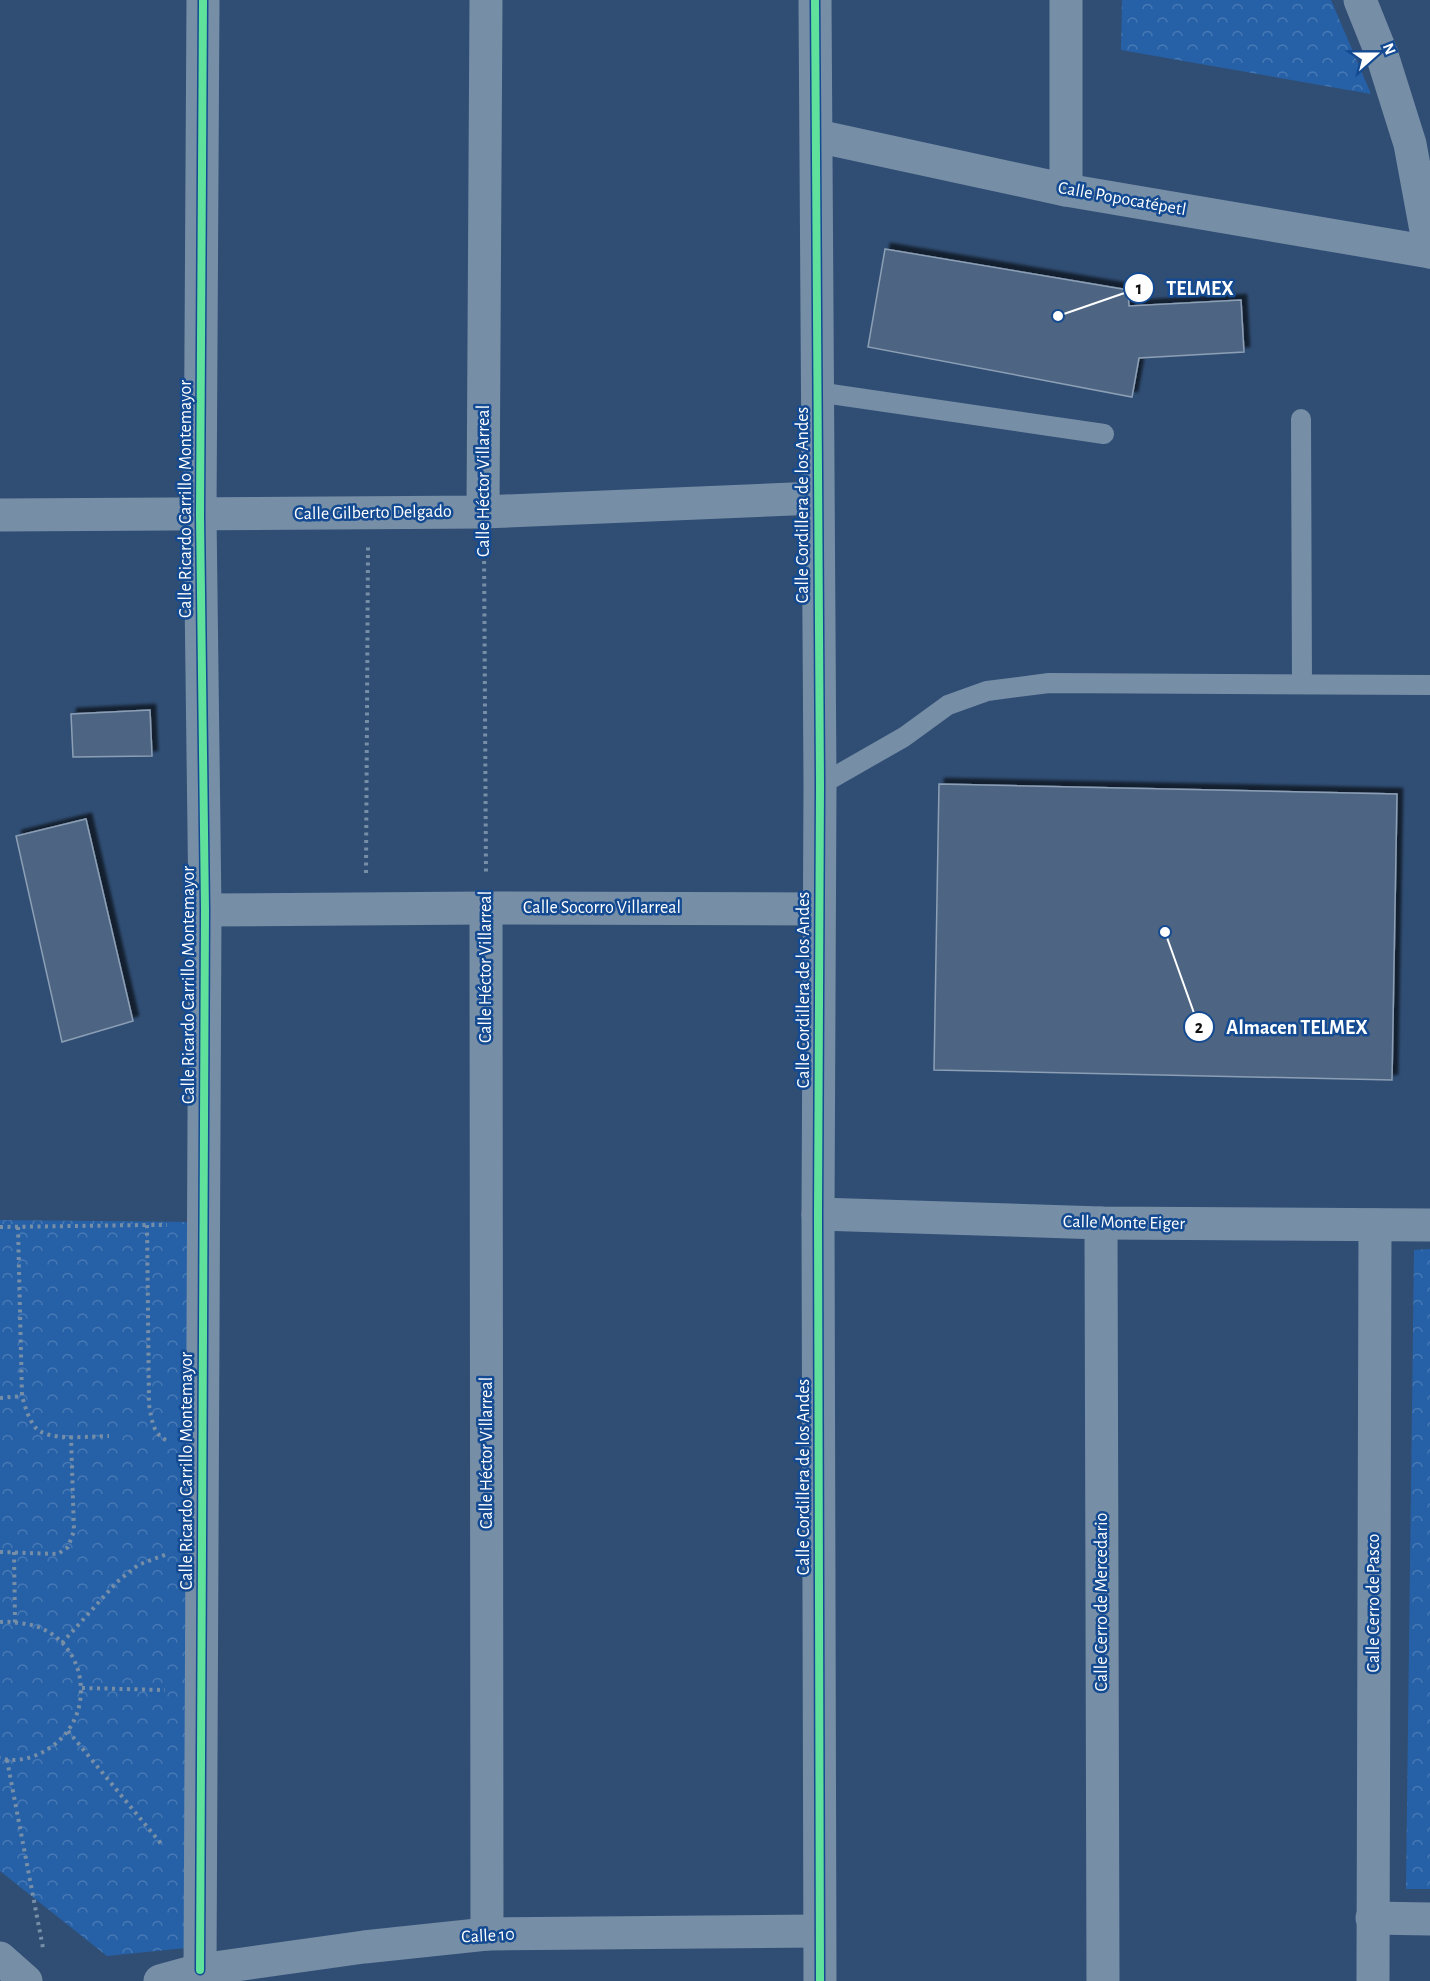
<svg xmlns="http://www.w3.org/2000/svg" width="1430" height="1981" font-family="'Alegreya Sans',sans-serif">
<defs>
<pattern id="forest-crowns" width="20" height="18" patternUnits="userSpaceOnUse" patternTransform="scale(1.5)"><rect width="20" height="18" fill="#2661a8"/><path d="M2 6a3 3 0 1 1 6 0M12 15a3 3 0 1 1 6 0" fill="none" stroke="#4779b5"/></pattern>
<filter id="shadow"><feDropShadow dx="5.5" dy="-5.5" stdDeviation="1.5" flood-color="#0009"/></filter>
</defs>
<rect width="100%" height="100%" fill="#304e74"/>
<g fill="url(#forest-crowns)">
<polygon points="1122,0 1331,0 1371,94 1121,50"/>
<polygon points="0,1220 192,1222 186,1948 107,1956 0,1871"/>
<polygon points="1430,1249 1430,1889 1406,1889 1414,1250"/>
</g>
<g fill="#4d6583" stroke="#8c9fb5" stroke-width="1.5" filter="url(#shadow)">
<polygon points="885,249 1128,290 1129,306 1241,300 1244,352 1139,358 1132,397 868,347"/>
<polygon points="150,710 152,756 73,757 71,714"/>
<polygon points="939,784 1397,794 1392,1080 934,1070"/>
<polygon points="86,819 133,1021 62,1042 16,836"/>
</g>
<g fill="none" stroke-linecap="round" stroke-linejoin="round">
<g stroke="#778ea7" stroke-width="4" stroke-dasharray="3 4.5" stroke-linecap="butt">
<polyline points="484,546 486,874"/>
<polyline points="366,873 368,547"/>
<polyline points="0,1227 147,1225"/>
<path d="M18 1227 22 1396C25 1406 28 1418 35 1427 46 1442 91 1436 109 1436"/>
<polyline points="0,1398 22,1396"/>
<path d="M166 1440C152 1433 152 1419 149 1405L147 1225H167"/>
<polyline points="0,1552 58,1554 68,1547 74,1531 71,1436"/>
<polyline points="14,1552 15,1623"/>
<path d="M0 1622C6 1621 12 1622 18 1623 85 1627 104 1714 48 1749 34 1758 16 1763 0 1758"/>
<polyline points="62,1643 117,1582 138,1565 167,1554"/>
<polyline points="82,1688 165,1690"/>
<polyline points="68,1731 163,1846"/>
<polyline points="7,1760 43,1948"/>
</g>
<g stroke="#778ea7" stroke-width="20">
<polyline points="817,392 1104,434"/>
<polyline points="1301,419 1302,684"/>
<polyline points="820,785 904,737 948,705 987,691 1049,683 1430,685"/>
</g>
<g stroke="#778ea7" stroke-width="33">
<polyline points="1360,0 1382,55 1410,144 1430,252"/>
<polyline points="817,136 1066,190 1430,252"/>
<polyline points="1066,190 1066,0"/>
<polyline points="483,512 486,0"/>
<polyline points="0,515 483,512 817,498"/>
<polyline points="486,908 487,1934"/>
<polyline points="205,910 486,908 819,909"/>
<polyline points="818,1214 1101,1223 1430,1225"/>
<polyline points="1101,1223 1103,1981"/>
<polyline points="1372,1918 1430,1919"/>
<polyline points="0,1958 26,1981"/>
<polyline points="200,1970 205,910 200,515 203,0"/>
<polyline points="160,1981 200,1970 364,1947 487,1934 819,1931"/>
<polyline points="1373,1981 1375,1225"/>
</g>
<polyline stroke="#778ea7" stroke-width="33" points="815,0 820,785 818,1214 820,1981"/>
<g stroke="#134a91" stroke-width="11">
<g id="cycleway">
<polyline points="815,0 820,785 818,1214 820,1981"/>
<polyline points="200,1970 205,910 200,515 203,0"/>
</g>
</g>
<use href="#cycleway" stroke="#60e19b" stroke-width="8"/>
</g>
<g text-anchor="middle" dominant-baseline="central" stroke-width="5" stroke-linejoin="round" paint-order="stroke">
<g font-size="18" fill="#fff" stroke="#134a91">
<text transform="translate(1122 199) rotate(10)">Calle Popocatépetl</text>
<text transform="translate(484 481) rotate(-90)">Calle Héctor Villarreal</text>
<text transform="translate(186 499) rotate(-90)">Calle Ricardo Carrillo Montemayor</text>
<text transform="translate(803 505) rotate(-90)">Calle Cordillera de los Andes</text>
<text transform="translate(373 513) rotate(-1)">Calle Gilberto Delgado</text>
<text x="602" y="908">Calle Socorro Villarreal</text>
<text transform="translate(486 967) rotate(-90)">Calle Héctor Villarreal</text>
<text transform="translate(189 985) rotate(-90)">Calle Ricardo Carrillo Montemayor</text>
<text transform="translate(804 990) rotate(-90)">Calle Cordillera de los Andes</text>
<text transform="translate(1124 1223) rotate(1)">Calle Monte Eiger</text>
<text transform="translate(487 1453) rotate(-90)">Calle Héctor Villarreal</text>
<text transform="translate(187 1471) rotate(-90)">Calle Ricardo Carrillo Montemayor</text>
<text transform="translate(804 1477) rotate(-90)">Calle Cordillera de los Andes</text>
<text transform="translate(1102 1602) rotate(-90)">Calle Cerro de Mercedario</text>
<text transform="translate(1374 1603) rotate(-90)">Calle Cerro de Pasco</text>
<text transform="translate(488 1936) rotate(-3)">Calle 10</text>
</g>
</g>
<path fill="none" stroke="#fff" stroke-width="2" d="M1058 316L1139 288M1165 932L1199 1027"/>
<g fill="#fff" stroke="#134a91" stroke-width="2">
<circle cx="1058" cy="316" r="6"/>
<circle cx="1165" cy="932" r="6"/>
<circle cx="1139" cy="288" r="15"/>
<circle cx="1199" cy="1027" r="15"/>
</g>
<g font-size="18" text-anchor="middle" font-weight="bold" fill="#111">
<text x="1139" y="294">1</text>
<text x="1199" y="1033">2</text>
</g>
<g font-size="20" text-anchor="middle" font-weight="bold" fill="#fff" stroke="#134a91" stroke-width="5" stroke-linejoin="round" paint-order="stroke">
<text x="1200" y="295">TELMEX</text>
<text x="1297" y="1034">Almacen TELMEX</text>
</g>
<g transform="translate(1376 54) rotate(69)" stroke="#134a91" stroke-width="4.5" paint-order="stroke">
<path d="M0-4.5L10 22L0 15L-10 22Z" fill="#ffffff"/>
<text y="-9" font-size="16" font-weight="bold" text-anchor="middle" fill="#ffffff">N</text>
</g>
</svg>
